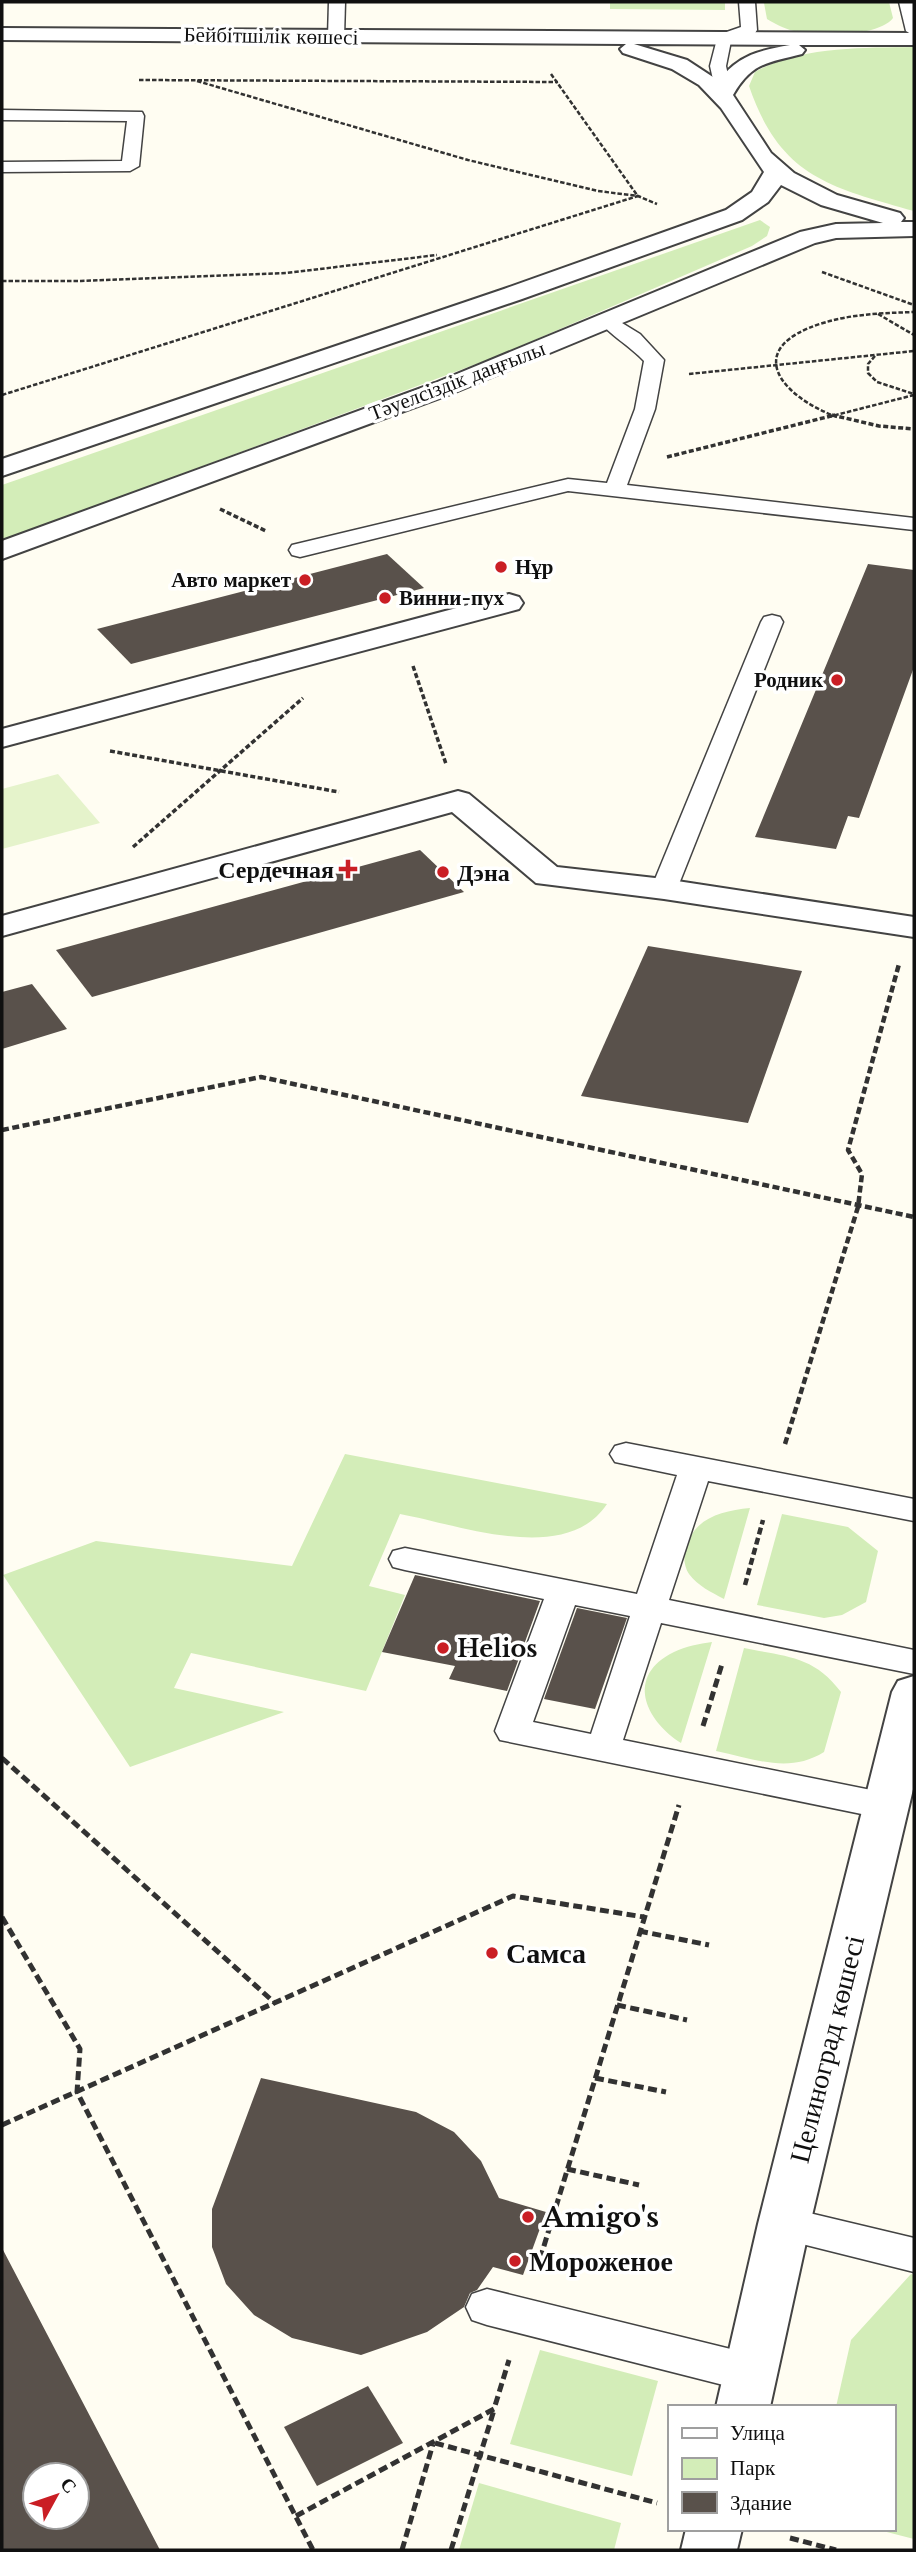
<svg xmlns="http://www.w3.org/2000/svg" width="916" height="2552" font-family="'Libre Baskerville',serif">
<rect width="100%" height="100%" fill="#fffdf2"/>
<g fill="#d3edb8">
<polygon points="610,2 725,2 725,10 610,9"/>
<path d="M783 2H889L893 18C880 36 819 38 798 32 787 30 777 25 767 19L764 3Z"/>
<path d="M914 47V211C830 187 780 177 749 86L755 72C801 46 863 48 914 47Z"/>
<polygon points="760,220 770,227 767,236 752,246 495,357 2,541 2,485"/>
<path d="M345 1454 607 1504C566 1566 460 1525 400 1514L369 1586 405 1595 366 1691 191 1653 174 1688 284 1712 130 1767 3 1575 96 1541 292 1566Z"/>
<path d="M750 1508 724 1599C711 1592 698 1586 689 1574 684 1567 683 1555 686 1548 694 1518 721 1511 750 1508Z"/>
<polygon points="782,1514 848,1527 878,1551 866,1602 842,1615 824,1618 757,1605"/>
<path d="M712 1642 681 1743C645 1720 625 1676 674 1652 686 1646 699 1644 712 1642Z"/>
<path d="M744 1648C786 1657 813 1655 841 1692L824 1752C789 1774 755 1759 716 1751Z"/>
<polygon points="911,2274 914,2275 914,2539 875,2529 893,2529 893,2407 836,2407 851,2340"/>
<polygon points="540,2350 658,2381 632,2476 510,2444"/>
<polygon points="479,2483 621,2523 614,2550 459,2550"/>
</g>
<polygon fill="#e5f3cb" points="58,774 100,823 2,849 2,789"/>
<g fill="#59514b" fill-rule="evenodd">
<polygon points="387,554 424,588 131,664 97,629"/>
<polygon points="868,564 914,570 914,667 859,818 848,816 836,849 755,837"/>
<polygon points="420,850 464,892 92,997 56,950"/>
<polygon points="648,946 802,971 748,1123 581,1096"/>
<polygon points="32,984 67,1029 2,1049 2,992"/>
<polygon points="415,1575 540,1601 507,1691 449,1679 455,1666 382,1652"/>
<polygon points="577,1608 627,1618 595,1709 544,1699"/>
<polygon points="261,2078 416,2112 454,2132 481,2161 499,2198 546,2212 523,2275 493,2267 477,2290 470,2293 464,2307 427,2332 361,2355 292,2338 254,2315 226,2284 212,2247 212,2209"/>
<path d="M2 2248 160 2550H2ZM35 2475H77V2517H35Z"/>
<polygon points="368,2386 403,2443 317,2486 284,2427"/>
</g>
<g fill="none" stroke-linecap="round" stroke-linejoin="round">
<g stroke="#434343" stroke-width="3">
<g id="service">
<polygon points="329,2 345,2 344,37 336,42 328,37"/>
<polygon points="739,2 755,2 757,30 755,33 731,41 726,66 732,93 724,98 716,93 710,66 718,35 741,27"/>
<polygon points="899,2 914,2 914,36 906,31"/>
<polygon points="2,110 142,112 144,116 139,166 130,171 2,172 2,162 122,161 127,121 2,120"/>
<path d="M609 315 640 334 664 360 655 409 627 485 914 518V530L568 491 300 557 292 555 289 550 292 545 568 479 607 483 635 409 644 361C631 347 609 334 599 321Z"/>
<polygon points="772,615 780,617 783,622 677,889 673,894 664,897 655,894 651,889 761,622 764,617"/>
<path d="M626 1443 914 1499V1521L708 1481 669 1600 914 1650V1674L661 1623 623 1740 886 1793 899 1797 904 1806 899 1815 886 1819 500 1740 495 1731 544 1599 405 1570 393 1567 389 1559 393 1551 405 1548 637 1594 677 1475 615 1462 610 1454 615 1446ZM575 1605 630 1616 591 1734 533 1722Z"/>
<polygon points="784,2207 914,2238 914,2272 770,2236 764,2224 770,2212"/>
<polygon points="487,2289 751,2354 766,2360 772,2373 766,2386 751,2392 487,2325 472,2320 466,2307 472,2294"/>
</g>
</g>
<g stroke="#434343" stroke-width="4">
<g id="minor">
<polygon points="509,594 519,597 523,603 519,609 2,747 2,729"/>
<polygon points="458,791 469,794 557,867 664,879 914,917 914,937 664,899 536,883 452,812 2,936 2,916"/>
</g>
</g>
<g stroke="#434343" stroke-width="4">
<g id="tertiary">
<path d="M2 28 914 33V45H799L805 50 802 54C768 63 752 62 733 95L771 153 794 173 837 195 900 213 904 218 901 222H914V236L836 238 815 243 453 393 2 559V541L435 383 800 232 836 224 883 223 821 205 781 185 768 202 742 220 522 299 2 476V459L504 289 726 210 752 192 764 172 721 108 699 85 672 69 623 53 620 49 626 44 2 40ZM634 44 790 45C761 50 737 55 719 81L687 60Z"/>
<polygon points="914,1676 914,1785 810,2224 770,2407 716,2407 758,2224 892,1692 898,1681"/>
<polygon points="686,2529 742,2529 737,2550 681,2550"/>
</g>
</g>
<g stroke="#323232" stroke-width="2.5" stroke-dasharray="4.5 2" stroke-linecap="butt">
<polyline points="551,74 637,195"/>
<polyline points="139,80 558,82"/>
<polyline points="197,81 468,160 598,191 638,196 657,204"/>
<polyline points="822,272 914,305"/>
<polyline points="2,281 81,281 286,273 437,255"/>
<polyline points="878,314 914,335"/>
<polyline points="875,356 868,364 868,373 877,382 914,394"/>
<polyline points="689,374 914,351"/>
<polyline points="2,395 638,196"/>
<polyline points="828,417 914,395"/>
<path d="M837 417C780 396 741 348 823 323 852 314 884 313 914 312"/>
</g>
<g stroke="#323232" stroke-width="3.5" stroke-dasharray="5 2.5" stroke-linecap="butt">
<polyline points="832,415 879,426 914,429"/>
<polyline points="667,457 835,415"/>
<polyline points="220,509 266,531"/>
<polyline points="413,666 446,764"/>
<polyline points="110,751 339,792"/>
<polyline points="133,847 303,698"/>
</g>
<g stroke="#323232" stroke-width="4.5" stroke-dasharray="7 3.5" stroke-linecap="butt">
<polyline points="2,1130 261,1077 914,1217"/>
<polyline points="785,1444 858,1207 862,1174 848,1150 899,964"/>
<polyline points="745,1585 763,1520"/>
</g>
<g stroke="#323232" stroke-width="5" stroke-dasharray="9 4.5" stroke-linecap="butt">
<polyline points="703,1726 722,1664"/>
<polyline points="2,1758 276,2004"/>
<polyline points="2,1917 80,2049 77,2092 313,2550"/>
<polyline points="639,1931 709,1945"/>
<polyline points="617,2005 687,2020"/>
<polyline points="595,2078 666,2092"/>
<polyline points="2,2125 513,1896 644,1917"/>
<polyline points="567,2169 639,2185"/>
<polyline points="536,2272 679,1805"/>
<polyline points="435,2443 657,2503"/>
<polyline points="296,2516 494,2409 509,2360"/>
<polyline points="790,2538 836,2550"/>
<polyline points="402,2550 433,2444"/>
<polyline points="451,2550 494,2410"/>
</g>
<use href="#service" fill="#fff" fill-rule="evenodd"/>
<use href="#minor" fill="#fff" fill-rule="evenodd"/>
<use href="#tertiary" fill="#fff" fill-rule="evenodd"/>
</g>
<g fill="#ca1e24" stroke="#fff" stroke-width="2.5">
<circle cx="501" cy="567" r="7"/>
<circle cx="305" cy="580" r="7"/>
<circle cx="385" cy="598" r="7"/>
<circle cx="837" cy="680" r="7"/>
<path d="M344.5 858.5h7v7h7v7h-7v7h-7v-7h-7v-7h7z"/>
<circle cx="443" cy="872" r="7"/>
<circle cx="443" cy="1648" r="7"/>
<circle cx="492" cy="1953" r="7"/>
<circle cx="528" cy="2217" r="7"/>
<circle cx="515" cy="2261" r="7"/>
</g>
<g text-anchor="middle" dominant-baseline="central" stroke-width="7" stroke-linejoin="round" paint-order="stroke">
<g font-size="21" fill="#101010" stroke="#fff">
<text transform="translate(271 36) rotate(1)">Бейбітшілік көшесі</text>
<text transform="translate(457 381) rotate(-21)">Тәуелсіздік даңғылы</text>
</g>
<g font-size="21" font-weight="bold" fill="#101010" stroke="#fff" text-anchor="start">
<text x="515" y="567">Нұр</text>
<text x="291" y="580" text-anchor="end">Авто маркет</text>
<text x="399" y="598">Винни-пух</text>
<text x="823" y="680" text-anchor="end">Родник</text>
</g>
<g font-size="24" font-weight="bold" fill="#101010" stroke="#fff" text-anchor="start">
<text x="334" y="869" text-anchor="end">Сердечная</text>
<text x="457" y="872">Дэна</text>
<text x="457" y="1648">Helios</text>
</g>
<g font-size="28" font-weight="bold" fill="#101010" stroke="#fff" text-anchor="start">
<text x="506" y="1953">Самса</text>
<text x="542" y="2217">Amigo's</text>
<text x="529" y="2261">Мороженое</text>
</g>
<g font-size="28" fill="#101010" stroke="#fff">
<text transform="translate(827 2049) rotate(-76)">Целиноград көшесі</text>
</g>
</g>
<rect width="916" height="2552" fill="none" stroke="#101010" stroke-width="7"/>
<rect x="668" y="2405" width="228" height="126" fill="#ffffff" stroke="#9f9f9f" stroke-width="2"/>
<rect x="682" y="2428" width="35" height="10" fill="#ffffff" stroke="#9f9f9f" stroke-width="2"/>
<text x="730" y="2440" font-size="21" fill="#101010">Улица</text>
<rect x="682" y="2458" width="35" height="21" fill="#d3edb8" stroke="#9f9f9f" stroke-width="2"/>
<text x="730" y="2475" font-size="21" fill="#101010">Парк</text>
<rect x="682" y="2492" width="35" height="21" fill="#59514b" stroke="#9f9f9f" stroke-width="2"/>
<text x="730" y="2510" font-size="21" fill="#101010">Здание</text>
<g transform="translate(56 2496) rotate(50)"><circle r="33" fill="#ffffff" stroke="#9f9f9f" stroke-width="2"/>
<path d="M0-5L12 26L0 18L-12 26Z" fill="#ca1e24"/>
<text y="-10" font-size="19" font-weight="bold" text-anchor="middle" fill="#101010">С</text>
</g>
</svg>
